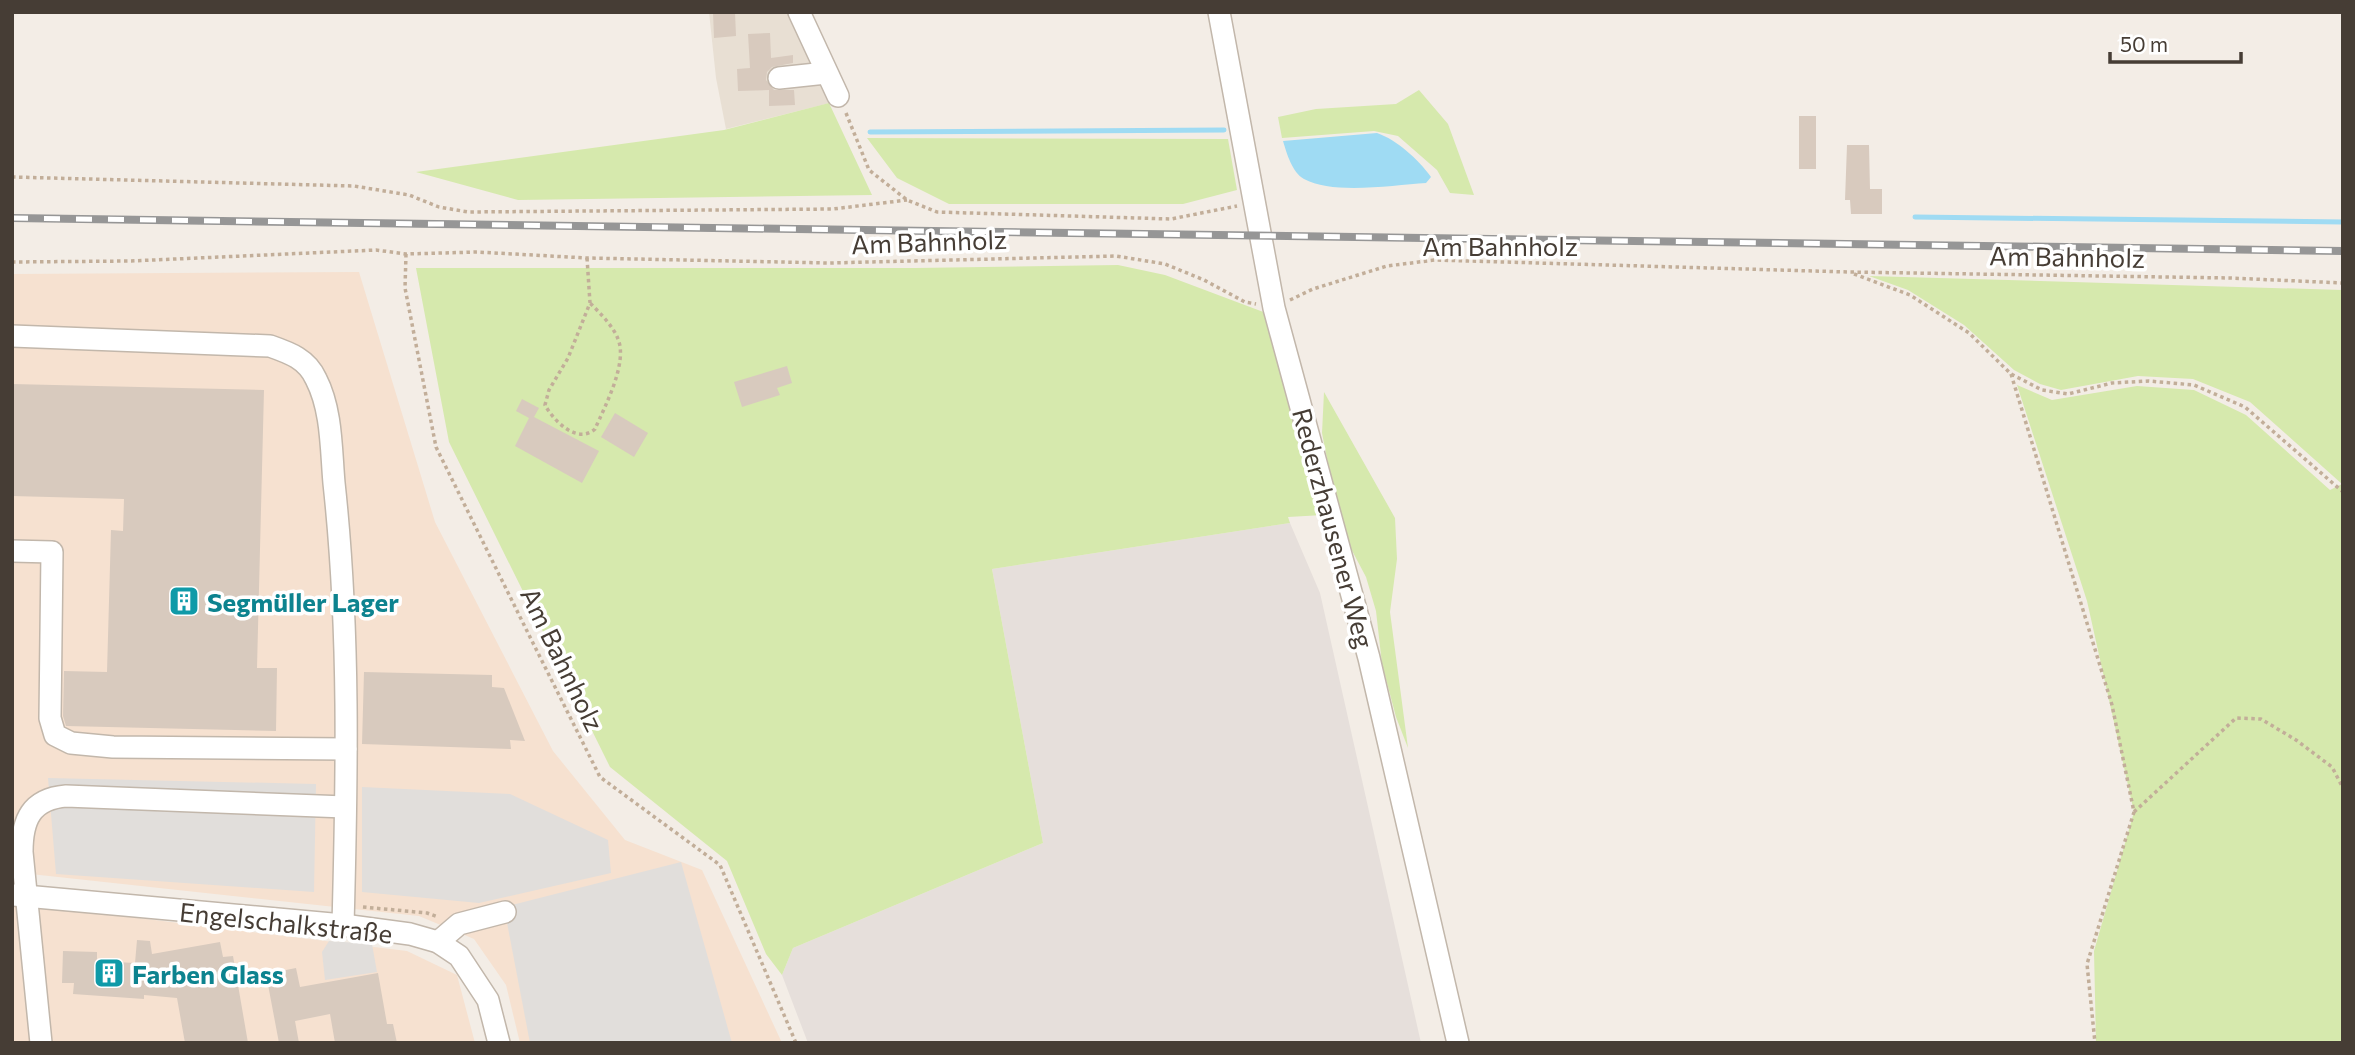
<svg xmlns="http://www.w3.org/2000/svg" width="2355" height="1055" font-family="Commissioner,sans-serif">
<rect width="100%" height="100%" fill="#f3ede6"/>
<polygon fill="#e8dfd3" points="709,12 806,12 846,99 726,129 716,78"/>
<g fill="#f6e1d0">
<polygon points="359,272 435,522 553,751 625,840 702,870 782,1043 520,1043 506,985 474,939 419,916 12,872 12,274"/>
<polygon points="12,905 49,907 407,951 457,975 475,1043 12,1043"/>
</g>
<polygon fill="#e6dfdb" points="1290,523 1320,593 1421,1043 808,1043 782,975 793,948 1043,843 992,569"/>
<g fill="#d6e9ad">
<polygon points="1419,90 1448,124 1474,195 1450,193 1437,170 1398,136 1374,131 1282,138 1278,117 1316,109 1396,104"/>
<polygon points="829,103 872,195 518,200 416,172 724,130"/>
<polygon points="867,138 1228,139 1237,190 1183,204 949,204 897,178"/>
<polygon points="1118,265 1165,275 1266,313 1296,435 1323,515 1288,517 1290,523 992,569 1043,843 793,948 782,975 766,954 727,861 610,767 449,442 416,268 915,268"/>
<polygon points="1869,276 2343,290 2343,1043 2096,1043 2094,951 2134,812 2087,601 2017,385 2052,400 2137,386 2194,390 2246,415 2330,490 2342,484 2250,402 2193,379 2138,376 2061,390 2040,384 2014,370 1964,325 1908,290"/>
<polygon points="1324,392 1395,518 1397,559 1390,612 1408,748 1396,717 1382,664 1376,611 1366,577 1348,543 1332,484 1322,433"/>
</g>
<g fill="#e1dedb">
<polygon points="48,778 316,784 314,892 56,874"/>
<polygon points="362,787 510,794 608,840 611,873 479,903 362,892"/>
<polygon points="681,862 732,1043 530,1043 504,907"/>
<polygon points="329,941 372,944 377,972 325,980 322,952"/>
</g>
<path fill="#9fdbf3" d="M1377 133C1397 140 1418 159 1431 177L1426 183C1393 185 1333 195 1304 179 1292 172 1287 154 1283 141Z"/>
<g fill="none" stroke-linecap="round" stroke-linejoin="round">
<g stroke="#9fdbf3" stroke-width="5">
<polyline points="870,132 1224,130"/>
<polyline points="1915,217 2343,222"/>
</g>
</g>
<g fill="#d8cabe">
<polygon points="713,12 735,12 736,36 714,38"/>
<polygon points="770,33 771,58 793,55 793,63 772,67 767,72 766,80 774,90 794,90 795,105 769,106 769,90 738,91 737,69 750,68 748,34"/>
<rect x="1799" y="116" width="17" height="53"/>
<polygon points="1847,145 1869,145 1870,189 1882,189 1882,214 1851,214 1850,200 1845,200"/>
<polygon points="787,366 792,383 777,388 780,395 742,407 734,382"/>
<polygon points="12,384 264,390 257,668 277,668 276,731 66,726 63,716 64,671 107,672 111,530 123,531 124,499 12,496"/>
<polygon points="522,399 539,408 534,417 599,451 582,483 515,446 529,418 516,411"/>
<polygon points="615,413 648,433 634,457 601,437"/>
<polygon points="364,672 492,675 492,687 504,688 525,741 510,740 511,749 362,744"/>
<polygon points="137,940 150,941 152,954 220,942 223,957 233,956 248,1043 185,1043 177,998 144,995 144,999 73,994 74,983 62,983 63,951 97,952 97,961 135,963"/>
<polygon points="296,968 300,987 378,973 387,1024 393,1024 397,1043 335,1043 330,1014 295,1021 299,1043 279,1043 266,974"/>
</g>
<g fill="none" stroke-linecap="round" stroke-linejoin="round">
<g stroke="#c2b7ab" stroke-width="24">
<g id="minor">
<polyline points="799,12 838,96"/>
<polyline points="1219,12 1274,308 1369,658 1458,1043"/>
<polyline points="779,78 826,73"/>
<path d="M12 336 270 346C290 353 307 359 316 379 332 410 331 449 334 483 350 630 347 778 343 925"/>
<polyline points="12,551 52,552 50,718 55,735 71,743 113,747 346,749"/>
<polyline points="14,895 343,925 410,934 438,942 459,956 488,1000 499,1043"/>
<polyline points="438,942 459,924 505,912"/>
<path d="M41 1043 22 852C22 820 31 799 66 796L345 807"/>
</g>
</g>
<g stroke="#c2ae99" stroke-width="3.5" stroke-dasharray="3.5 3.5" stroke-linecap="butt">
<polyline points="846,113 869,170 907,200 937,212 1171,219 1237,206"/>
<polyline points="12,177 354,186 409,195 439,207 468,212 833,209 907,200"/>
<polyline points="406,254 405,288 436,447 528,633 600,777 720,865 796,1043"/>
<path d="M587 258 590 303 568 358 549 390 545 405C553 420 577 445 595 429 605 406 628 363 618 339 613 326 600 313 590 303"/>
<polyline points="12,262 131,261 376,250 406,254 477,252 587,258 829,263 1116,256 1165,264 1204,280 1245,302 1256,304"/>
<polyline points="1854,274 1910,295 1969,333 2011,374 2042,390 2068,394 2112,383 2149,381 2194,385 2245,407 2343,492"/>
<polyline points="1290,300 1313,289 1387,266 1435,260 1848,272 2230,278 2343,283"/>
<polyline points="2011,374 2112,705 2134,812 2087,964 2095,1043"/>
<polyline points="2134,812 2236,718 2261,719 2296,740 2332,767 2343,788"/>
<polyline points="363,907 427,913 438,917"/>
</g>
<use href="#minor" stroke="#fff" stroke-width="21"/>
<g stroke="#969696" stroke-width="8">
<polyline id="rail" points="12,218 2343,251"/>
</g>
<use href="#rail" stroke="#fff" stroke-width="5" stroke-dasharray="16" stroke-linecap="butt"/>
</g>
<defs>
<g id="building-square" transform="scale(1.575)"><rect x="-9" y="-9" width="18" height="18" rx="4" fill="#0f9aa8" stroke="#fff"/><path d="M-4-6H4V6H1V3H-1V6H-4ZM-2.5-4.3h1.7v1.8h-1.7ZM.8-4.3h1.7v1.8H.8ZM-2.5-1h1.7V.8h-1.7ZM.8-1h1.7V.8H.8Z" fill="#fff"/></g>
</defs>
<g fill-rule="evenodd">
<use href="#building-square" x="184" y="601"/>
<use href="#building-square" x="109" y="973"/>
</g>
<g text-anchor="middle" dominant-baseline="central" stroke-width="7" stroke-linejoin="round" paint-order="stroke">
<g font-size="26" fill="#463d35" stroke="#fff">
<text transform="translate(929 241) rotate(-2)">Am Bahnholz</text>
<text x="1500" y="245">Am Bahnholz</text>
<text transform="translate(2067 256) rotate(1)">Am Bahnholz</text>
<text transform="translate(1334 528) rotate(75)">Rederzhausener Weg</text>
<text transform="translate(563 659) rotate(64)">Am Bahnholz</text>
<text transform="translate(286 922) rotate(6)">Engelschalkstraße</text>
</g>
<g font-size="26" font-weight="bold" fill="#0d838f" stroke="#fff" text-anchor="start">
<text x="207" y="601">Segmüller Lager</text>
<text x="132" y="973">Farben Glass</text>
</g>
</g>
<rect width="2355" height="1055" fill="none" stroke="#463d35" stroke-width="28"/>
<path d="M2110 52v10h131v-10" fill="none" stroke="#463d35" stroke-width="3.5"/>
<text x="2120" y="52" font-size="21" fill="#463d35" stroke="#ffffff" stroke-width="5" paint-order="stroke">50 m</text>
</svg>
